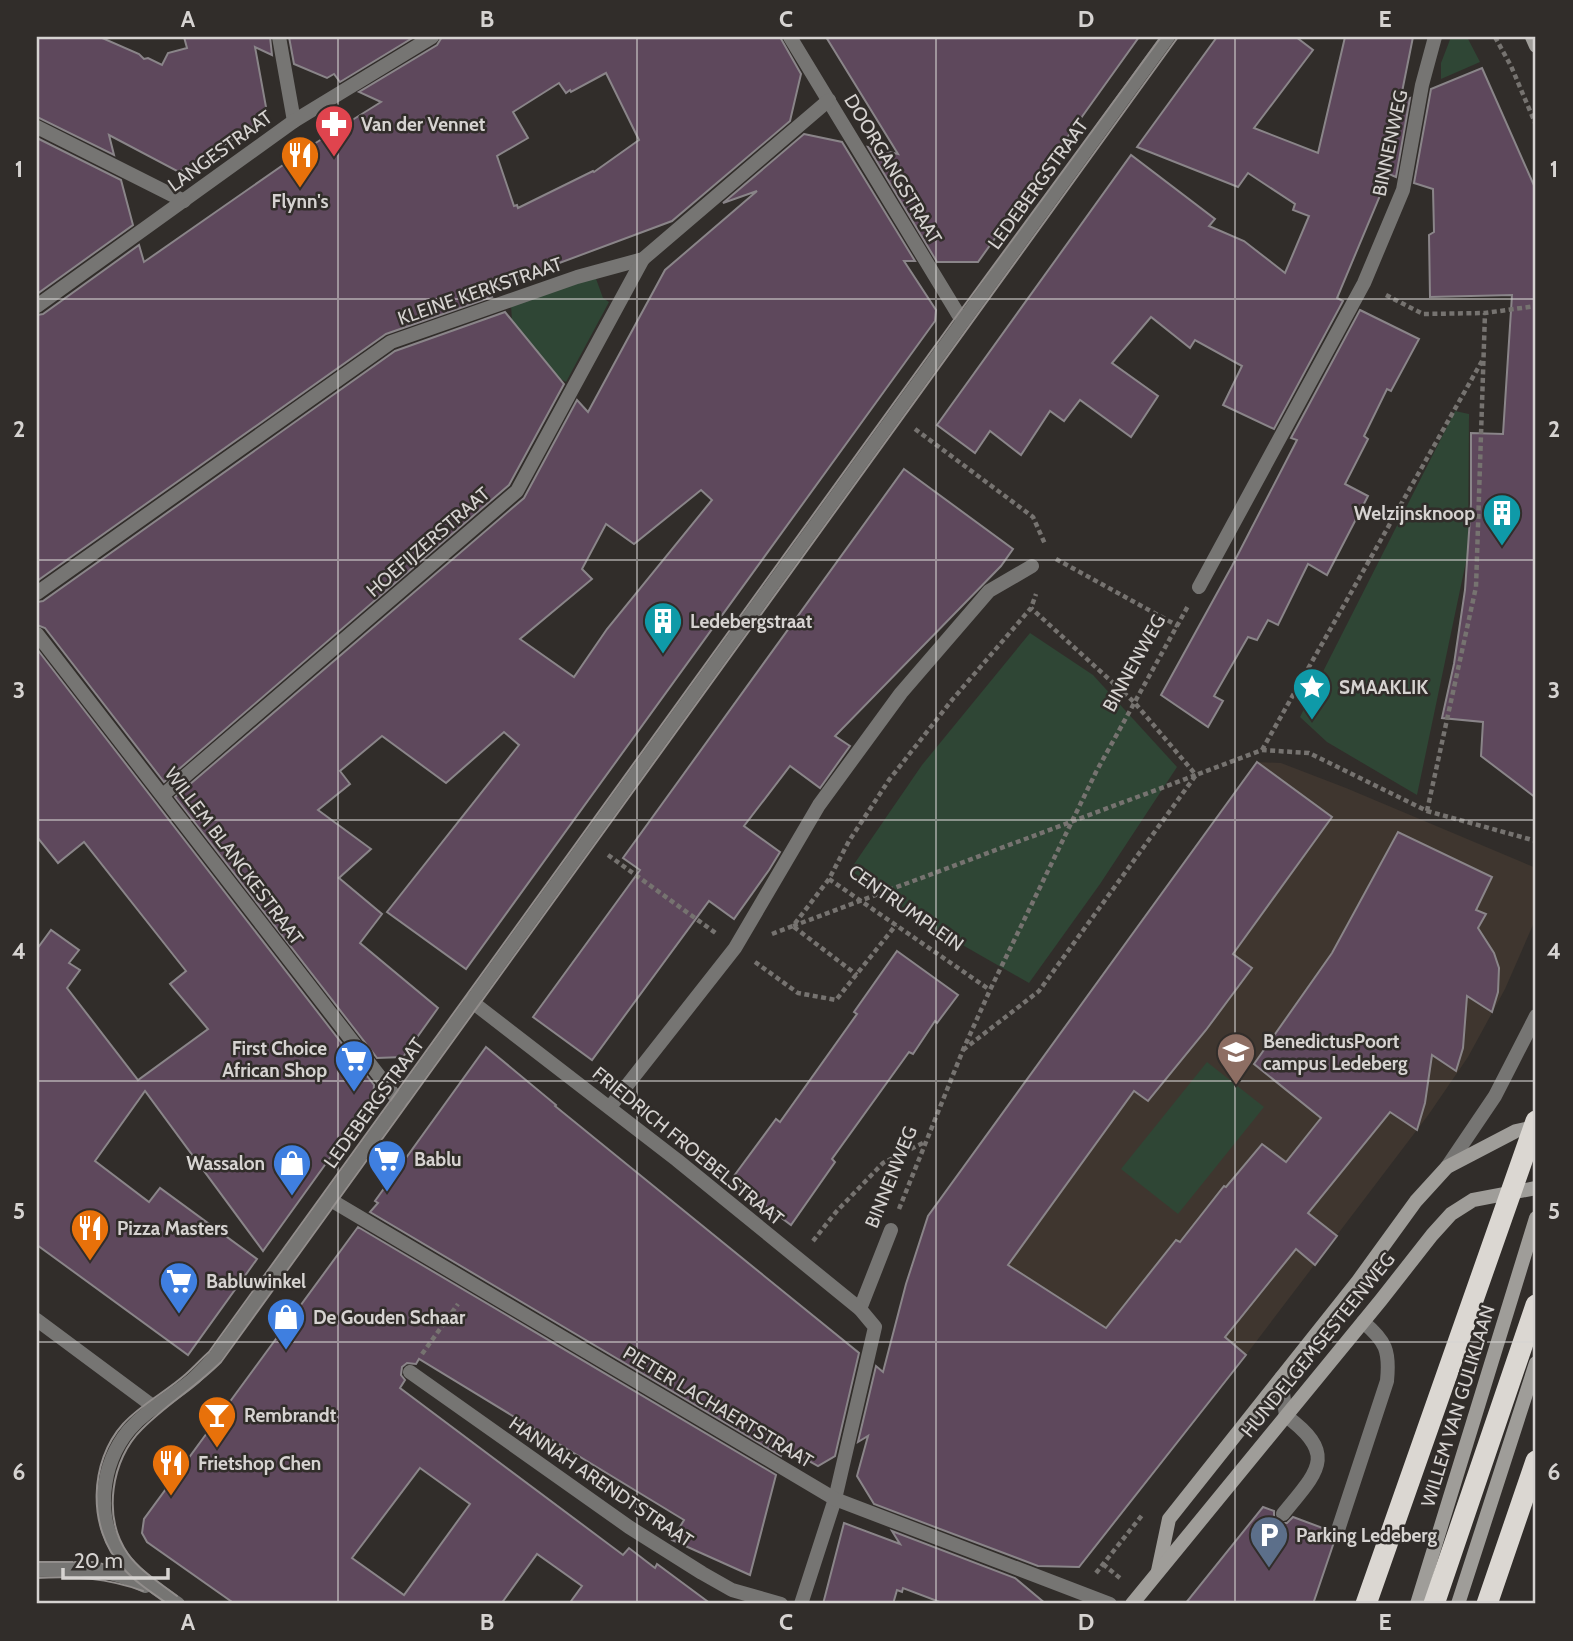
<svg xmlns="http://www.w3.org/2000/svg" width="1573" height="1641" font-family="Cabin,sans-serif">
<rect width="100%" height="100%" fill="#312d2a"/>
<polygon fill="#3f362f" points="1257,762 1281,763 1346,788 1536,868 1536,918 1505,989 1468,1057 1429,1114 1214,1397 929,1215"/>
<g fill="#2f4635">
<polygon points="1451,37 1467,37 1480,62 1441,79 1441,63"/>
<polygon points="595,276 603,298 609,302 566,382 559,378 512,321 511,305"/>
<polygon points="1455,411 1469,414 1468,552 1417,795 1327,742 1300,717"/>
<polygon points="1030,633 1093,675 1177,767 1100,884 1029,983 931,927 850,870 922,765"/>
<polygon points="1207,1062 1264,1107 1178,1214 1121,1169"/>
</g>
<g fill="#5e485c" stroke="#8a8589" stroke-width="2" fill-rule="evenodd">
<polygon points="37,37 100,37 139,54 144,59 148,58 162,65 168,53 187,48 184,37 270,37 272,55 255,47 266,107 258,123 186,170 177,171 109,135 114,155 37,117"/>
<polygon points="289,37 414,37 340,82 334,74 327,78 294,64"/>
<path d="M442 37H780L801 74 790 121 672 221 487 290 492 297 386 334 37 581V315L43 314 139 245 144 262 306 149 381 102 359 92 437 45ZM606 73 639 140 594 172 593 171 518 208 517 205 514 206 497 156 528 138 513 112 559 83 566 93 570 90 571 92Z"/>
<polygon points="826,37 1139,37 978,262 937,262 868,147 898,154"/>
<polygon points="1217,37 1296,37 1313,50 1254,128 1318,153 1345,37 1413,37 1400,102 1410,98 1396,177 1389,174 1337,298 1343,301 1274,429 1223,405 1242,366 1195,340 1190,348 1151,317 1112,363 1158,396 1131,437 1080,400 1064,421 1050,411 1021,455 990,431 975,453 937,425 1131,155 1215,219 1209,226 1244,241 1285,273 1309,216 1293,210 1295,204 1248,173 1238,187 1137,147"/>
<polygon points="1482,68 1536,190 1536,798 1481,756 1483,722 1442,718 1454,664 1465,590 1471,504 1471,433 1503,434 1512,295 1430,297 1429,235 1434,232 1433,189 1414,183 1431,89"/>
<path d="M804 134 842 142 915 261H904L936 310 935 321 466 969 387 912 519 745 504 732 446 783 382 736 340 771 350 784 318 810 371 849 339 878 382 914 360 943 438 1008 403 1057 377 1058 175 797 524 498 577 400 588 412 665 270 757 191 723 203ZM701 490 712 500 607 629 574 677 520 639 592 579 582 569 606 524 634 544Z"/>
<polygon points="37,138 121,180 133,225 37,294"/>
<polygon points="1360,310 1419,339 1391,391 1387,389 1364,436 1368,439 1345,484 1368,496 1327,575 1308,564 1278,625 1268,620 1257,640 1248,637 1214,696 1223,701 1208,727 1161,695 1232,566 1297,440 1291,438"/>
<polygon points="505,312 564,384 509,485 164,782 45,628 37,625 37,602 43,601 395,351"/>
<polygon points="904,469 1013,549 1001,566 835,736 850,746 820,788 790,766 744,826 780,852 769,870 734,919 709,901 592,1060 533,1017 640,870 623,858"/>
<polygon points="37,649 374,1085 373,1098 263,1251 145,1091 95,1161 149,1202 160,1188 257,1259 188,1355 37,1245 37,949 51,930 79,950 69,963 80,970 67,988 138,1080 208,1029 170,984 186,971 84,842 58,863 37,837"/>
<polygon points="1257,762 1332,817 1233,954 1252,968 1206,1030 1148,1101 1134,1091 1008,1265 1106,1328 1176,1240 1180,1242 1224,1186 1226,1187 1262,1144 1286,1162 1321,1118 1254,1064 1332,953 1398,832 1492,877 1476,910 1486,914 1478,928 1494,953 1499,968 1498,992 1492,1012 1467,996 1463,1048 1456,1071 1432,1055 1425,1103 1417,1130 1390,1112 1308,1213 1337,1236 1315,1265 1296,1249 1225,1337 1246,1355 1079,1567 1038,1566 874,1504 857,1476 868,1436 858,1442 876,1366 883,1372 906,1284 928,1216"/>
<polygon points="897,951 958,995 937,1023 935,1021 913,1054 909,1052 832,1159 835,1162 791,1225 731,1180 776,1119 780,1122 857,1014 854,1012"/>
<polygon points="486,1047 556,1105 555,1106 859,1353 835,1456 818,1466 784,1447 781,1456 370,1212 378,1203 375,1201"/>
<path d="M358 1227 776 1475 750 1575 672 1540 684 1520 419 1359 416 1364 407 1363 402 1367 401 1375 405 1380 400 1388 623 1555 629 1548 655 1568 657 1564 711 1604H569L582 1586 537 1554 501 1604H235L147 1542 142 1533 144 1519ZM420 1468 470 1504 404 1595 352 1558Z"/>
<polygon points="1263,1507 1274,1511 1274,1518 1281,1523 1287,1523 1293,1517 1328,1530 1328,1536 1334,1542 1313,1604 1185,1604"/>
<polygon points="844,1523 900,1544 892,1531 1015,1578 1046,1604 945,1604 903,1588 902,1592 897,1590 893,1604 823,1604"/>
</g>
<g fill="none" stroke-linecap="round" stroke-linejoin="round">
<g stroke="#767370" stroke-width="4.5" stroke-dasharray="5 3.5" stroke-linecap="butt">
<polyline points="1495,37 1511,66 1536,125"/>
<polyline points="1386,295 1423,314 1485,313 1536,306"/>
<polyline points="915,429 1033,517 1045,544"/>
<polyline points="1056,559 1178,626"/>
<polyline points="1262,750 1482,361"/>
<polyline points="1427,811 1476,587 1485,313"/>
<polyline points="608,855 717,934"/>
<polyline points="829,879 990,990"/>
<polyline points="793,926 1196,775 1134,702 1031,608"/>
<polyline points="794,927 857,975"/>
<polyline points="772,934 793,926 829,879 849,841 889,780 952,700 1031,608 1036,594"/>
<polyline points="755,962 798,993 836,1000 896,925"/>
<polyline points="963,1050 1039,991 1196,775 1262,750 1309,753 1427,811 1536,841"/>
<polyline points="899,1209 963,1050 990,990 1096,772 1188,606"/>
<polyline points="813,1241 836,1212 883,1163 925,1142"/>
<polyline points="422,1354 458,1304"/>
<polyline points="1103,1564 1121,1579"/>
<polyline points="1096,1573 1143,1514"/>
</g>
<g stroke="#767573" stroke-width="14">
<polyline points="610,1107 735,948 819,805 901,693 989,591 1032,566"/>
<polyline points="860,1309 891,1230"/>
<path d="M1281 1378 1286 1416C1339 1455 1317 1472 1283 1514"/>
<path d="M1337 1533 1387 1381C1390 1351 1386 1341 1363 1322"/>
</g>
<g stroke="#767573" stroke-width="14">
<polyline points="279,37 294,121"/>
<polyline points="790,37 958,314 964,319"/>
<polyline points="37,127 184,201"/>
<polyline points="37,306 294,121 432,37"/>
<polyline points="1199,587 1364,283 1403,190 1422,85 1435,37"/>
<polyline points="37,593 391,342 577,277 643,259 829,100"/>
<polyline points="37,634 394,1095 401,1100"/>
<polyline points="163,795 517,491 643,259"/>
<polyline points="471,1001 677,1160 860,1309 875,1327 835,1499 801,1604"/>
<polyline points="1447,1167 1495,1096 1536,1016"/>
<polyline points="329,1199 835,1499 1110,1604"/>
<polyline points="37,1320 154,1407"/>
<polyline points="410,1372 629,1527 702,1573 732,1590 781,1604"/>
</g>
<g stroke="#767573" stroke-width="14">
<path d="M37 1570C74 1569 111 1567 145 1586"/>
<path d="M178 1604C158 1590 135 1575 121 1555 94 1519 101 1464 129 1430 147 1409 172 1397 192 1380 200 1373 207 1365 215 1357L1168 37"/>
</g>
<g stroke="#9f9d99" stroke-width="14">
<polyline points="1532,37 1536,46"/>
<polyline points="1158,1571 1169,1519 1358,1281 1416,1201 1447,1167 1516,1131 1536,1127"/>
<polyline points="1132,1604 1381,1300 1432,1235 1451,1214 1473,1200 1536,1188"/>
<polyline points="1417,1604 1536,1218"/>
<polyline points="1458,1604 1536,1363"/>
</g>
<g stroke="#dbd7d2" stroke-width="21">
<polyline points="1434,1604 1536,1305"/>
<polyline points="1487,1604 1536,1461"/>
</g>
<g stroke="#928e8c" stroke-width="2">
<polyline points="37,1562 94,1562 124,1569"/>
<path d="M37 1578C75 1576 107 1578 143 1591"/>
<path d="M177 1596C160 1583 140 1571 128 1554 102 1517 111 1459 142 1429 167 1404 196 1387 221 1362L1178 37"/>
<path d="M168 1604C152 1593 135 1582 122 1567 87 1528 89 1462 123 1424 141 1404 166 1392 186 1374 194 1367 201 1359 209 1352L958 314 1161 37"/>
</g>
<polyline stroke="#dbd7d2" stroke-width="21" points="1366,1604 1536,1121"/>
</g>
<path fill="none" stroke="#d6d3d1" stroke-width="2" stroke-opacity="0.55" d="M338 37V1604M637 37V1604M936 37V1604M1235 37V1604M37 299H1536M37 560H1536M37 820H1536M37 1081H1536M37 1342H1536"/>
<defs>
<g id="pharmacy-pin" transform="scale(2.0125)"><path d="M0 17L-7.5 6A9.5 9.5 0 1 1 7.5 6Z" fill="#e0444e" stroke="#312d2a"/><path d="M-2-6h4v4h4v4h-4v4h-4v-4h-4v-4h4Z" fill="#fff"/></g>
<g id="restaurant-pin" transform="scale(2.0125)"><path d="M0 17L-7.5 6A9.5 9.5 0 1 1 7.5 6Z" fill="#e8710a" stroke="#312d2a"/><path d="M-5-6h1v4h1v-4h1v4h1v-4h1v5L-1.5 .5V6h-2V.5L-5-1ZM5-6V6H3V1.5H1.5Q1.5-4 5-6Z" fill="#fff"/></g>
<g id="building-pin" transform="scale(2.0125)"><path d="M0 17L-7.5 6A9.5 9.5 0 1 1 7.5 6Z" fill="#0f9aa8" stroke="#312d2a"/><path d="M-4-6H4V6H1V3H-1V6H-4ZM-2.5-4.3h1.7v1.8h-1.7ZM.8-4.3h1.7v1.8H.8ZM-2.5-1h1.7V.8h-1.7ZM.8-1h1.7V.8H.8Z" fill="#fff"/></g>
<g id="sight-pin" transform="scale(2.0125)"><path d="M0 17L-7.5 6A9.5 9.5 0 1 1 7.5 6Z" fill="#0f9aa8" stroke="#312d2a"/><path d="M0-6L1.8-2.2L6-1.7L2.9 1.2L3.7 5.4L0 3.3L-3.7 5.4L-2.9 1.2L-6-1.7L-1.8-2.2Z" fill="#fff"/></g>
<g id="school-pin" transform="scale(2.0125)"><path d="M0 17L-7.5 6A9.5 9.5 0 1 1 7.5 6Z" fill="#8d6e63" stroke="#312d2a"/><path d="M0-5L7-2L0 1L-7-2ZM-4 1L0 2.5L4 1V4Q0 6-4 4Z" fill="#fff"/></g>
<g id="supermarket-pin" transform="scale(2.0125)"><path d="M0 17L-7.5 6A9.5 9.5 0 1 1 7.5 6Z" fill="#3f7fe0" stroke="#312d2a"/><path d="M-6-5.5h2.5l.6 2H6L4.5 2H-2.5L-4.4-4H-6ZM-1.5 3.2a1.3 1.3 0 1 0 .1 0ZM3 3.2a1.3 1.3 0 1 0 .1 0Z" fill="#fff"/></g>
<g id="shop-pin" transform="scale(2.0125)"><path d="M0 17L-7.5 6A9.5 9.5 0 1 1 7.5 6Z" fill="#3f7fe0" stroke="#312d2a"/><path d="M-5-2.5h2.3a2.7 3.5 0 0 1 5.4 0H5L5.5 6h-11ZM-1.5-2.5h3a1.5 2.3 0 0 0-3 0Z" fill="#fff"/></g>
<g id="bar-pin" transform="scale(2.0125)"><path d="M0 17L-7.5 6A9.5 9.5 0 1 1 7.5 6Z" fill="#e8710a" stroke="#312d2a"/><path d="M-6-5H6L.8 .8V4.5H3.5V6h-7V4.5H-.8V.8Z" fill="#fff"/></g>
<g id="parking-pin" transform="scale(2.0125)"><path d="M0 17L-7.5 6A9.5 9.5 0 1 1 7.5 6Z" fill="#5c6f8a" stroke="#312d2a"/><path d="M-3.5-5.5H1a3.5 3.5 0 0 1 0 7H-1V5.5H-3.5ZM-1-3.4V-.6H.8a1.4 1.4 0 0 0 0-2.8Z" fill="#fff"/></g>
</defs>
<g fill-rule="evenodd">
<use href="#pharmacy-pin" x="334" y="124"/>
<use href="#restaurant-pin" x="300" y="155"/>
<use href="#building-pin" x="1502" y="513"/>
<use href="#building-pin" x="663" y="621"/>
<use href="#sight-pin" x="1312" y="687"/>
<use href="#school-pin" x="1236" y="1052"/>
<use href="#supermarket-pin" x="354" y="1059"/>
<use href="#supermarket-pin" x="387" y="1159"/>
<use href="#shop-pin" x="292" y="1163"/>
<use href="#restaurant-pin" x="90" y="1228"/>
<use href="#supermarket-pin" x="179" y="1281"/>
<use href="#shop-pin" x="286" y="1317"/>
<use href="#bar-pin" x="217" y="1415"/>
<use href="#restaurant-pin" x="171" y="1463"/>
<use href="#parking-pin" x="1269" y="1535"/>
</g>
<g text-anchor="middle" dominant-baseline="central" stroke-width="5" stroke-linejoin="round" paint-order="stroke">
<g font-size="19" font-weight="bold" fill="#d6d3d1" stroke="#312d2a" text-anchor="start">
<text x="361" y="124">Van der Vennet</text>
<text x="300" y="201" text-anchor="middle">Flynn's</text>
<text x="1475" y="513" text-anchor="end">Welzijnsknoop</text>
<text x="690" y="621">Ledebergstraat</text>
<text x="1339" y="687">SMAAKLIK</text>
<text x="1263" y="1041">BenedictusPoort<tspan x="1263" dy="22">campus Ledeberg</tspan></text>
<text x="327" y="1048" text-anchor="end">First Choice<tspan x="327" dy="22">African Shop</tspan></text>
<text x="414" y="1159">Bablu</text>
<text x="265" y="1163" text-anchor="end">Wassalon</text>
<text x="117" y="1228">Pizza Masters</text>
<text x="206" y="1281">Babluwinkel</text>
<text x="313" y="1317">De Gouden Schaar</text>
<text x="244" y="1415">Rembrandt</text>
<text x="198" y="1463">Frietshop Chen</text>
<text x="1296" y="1535">Parking Ledeberg</text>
</g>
<g font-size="19" fill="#d6d3d1" stroke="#312d2a">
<text transform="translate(1390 143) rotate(-78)">BINNENWEG</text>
<text transform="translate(220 151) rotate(-36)">LANGESTRAAT</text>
<text transform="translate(893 169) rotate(59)">DOORGANGSTRAAT</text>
<text transform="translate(1038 184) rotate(-54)">LEDEBERGSTRAAT</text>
<text transform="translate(480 291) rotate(-19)">KLEINE KERKSTRAAT</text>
<text transform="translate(428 542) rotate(-41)">HOEFIJZERSTRAAT</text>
<text transform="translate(1134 663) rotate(-61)">BINNENWEG</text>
<text transform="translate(234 856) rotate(53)">WILLEM BLANCKESTRAAT</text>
<text transform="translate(906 908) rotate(35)">CENTRUMPLEIN</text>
<text transform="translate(374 1103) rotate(-54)">LEDEBERGSTRAAT</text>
<text transform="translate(688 1146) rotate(39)">FRIEDRICH FROEBELSTRAAT</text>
<text transform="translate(891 1177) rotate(-68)">BINNENWEG</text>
<text transform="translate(1318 1345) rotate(-51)">HUNDELGEMSESTEENWEG</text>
<text transform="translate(1458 1406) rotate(-73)">WILLEM VAN GULIKLAAN</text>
<text transform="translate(718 1407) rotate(31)">PIETER LACHAERTSTRAAT</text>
<text transform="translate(601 1482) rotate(34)">HANNAH ARENDTSTRAAT</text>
</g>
</g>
<rect width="1573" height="1641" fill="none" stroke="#312d2a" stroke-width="77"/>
<path d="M63 1568v10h105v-10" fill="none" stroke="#d6d3d1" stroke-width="3.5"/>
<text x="74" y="1568" font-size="21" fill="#d6d3d1" stroke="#312d2a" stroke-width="5" paint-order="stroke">20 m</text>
<rect x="38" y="38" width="1496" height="1564" fill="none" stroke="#d6d3d1" stroke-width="2.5"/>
<g font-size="23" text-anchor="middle" font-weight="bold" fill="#d6d3d1">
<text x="188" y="27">A</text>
<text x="487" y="27">B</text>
<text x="786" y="27">C</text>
<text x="1086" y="27">D</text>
<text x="1385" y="27">E</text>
<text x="19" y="177">1</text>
<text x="1554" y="177">1</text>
<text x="19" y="437">2</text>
<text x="1554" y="437">2</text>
<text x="19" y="698">3</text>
<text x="1554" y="698">3</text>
<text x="19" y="959">4</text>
<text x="1554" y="959">4</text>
<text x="19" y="1219">5</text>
<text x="1554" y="1219">5</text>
<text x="19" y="1480">6</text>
<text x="1554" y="1480">6</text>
<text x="188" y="1630">A</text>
<text x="487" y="1630">B</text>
<text x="786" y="1630">C</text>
<text x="1086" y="1630">D</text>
<text x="1385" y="1630">E</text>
</g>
</svg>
